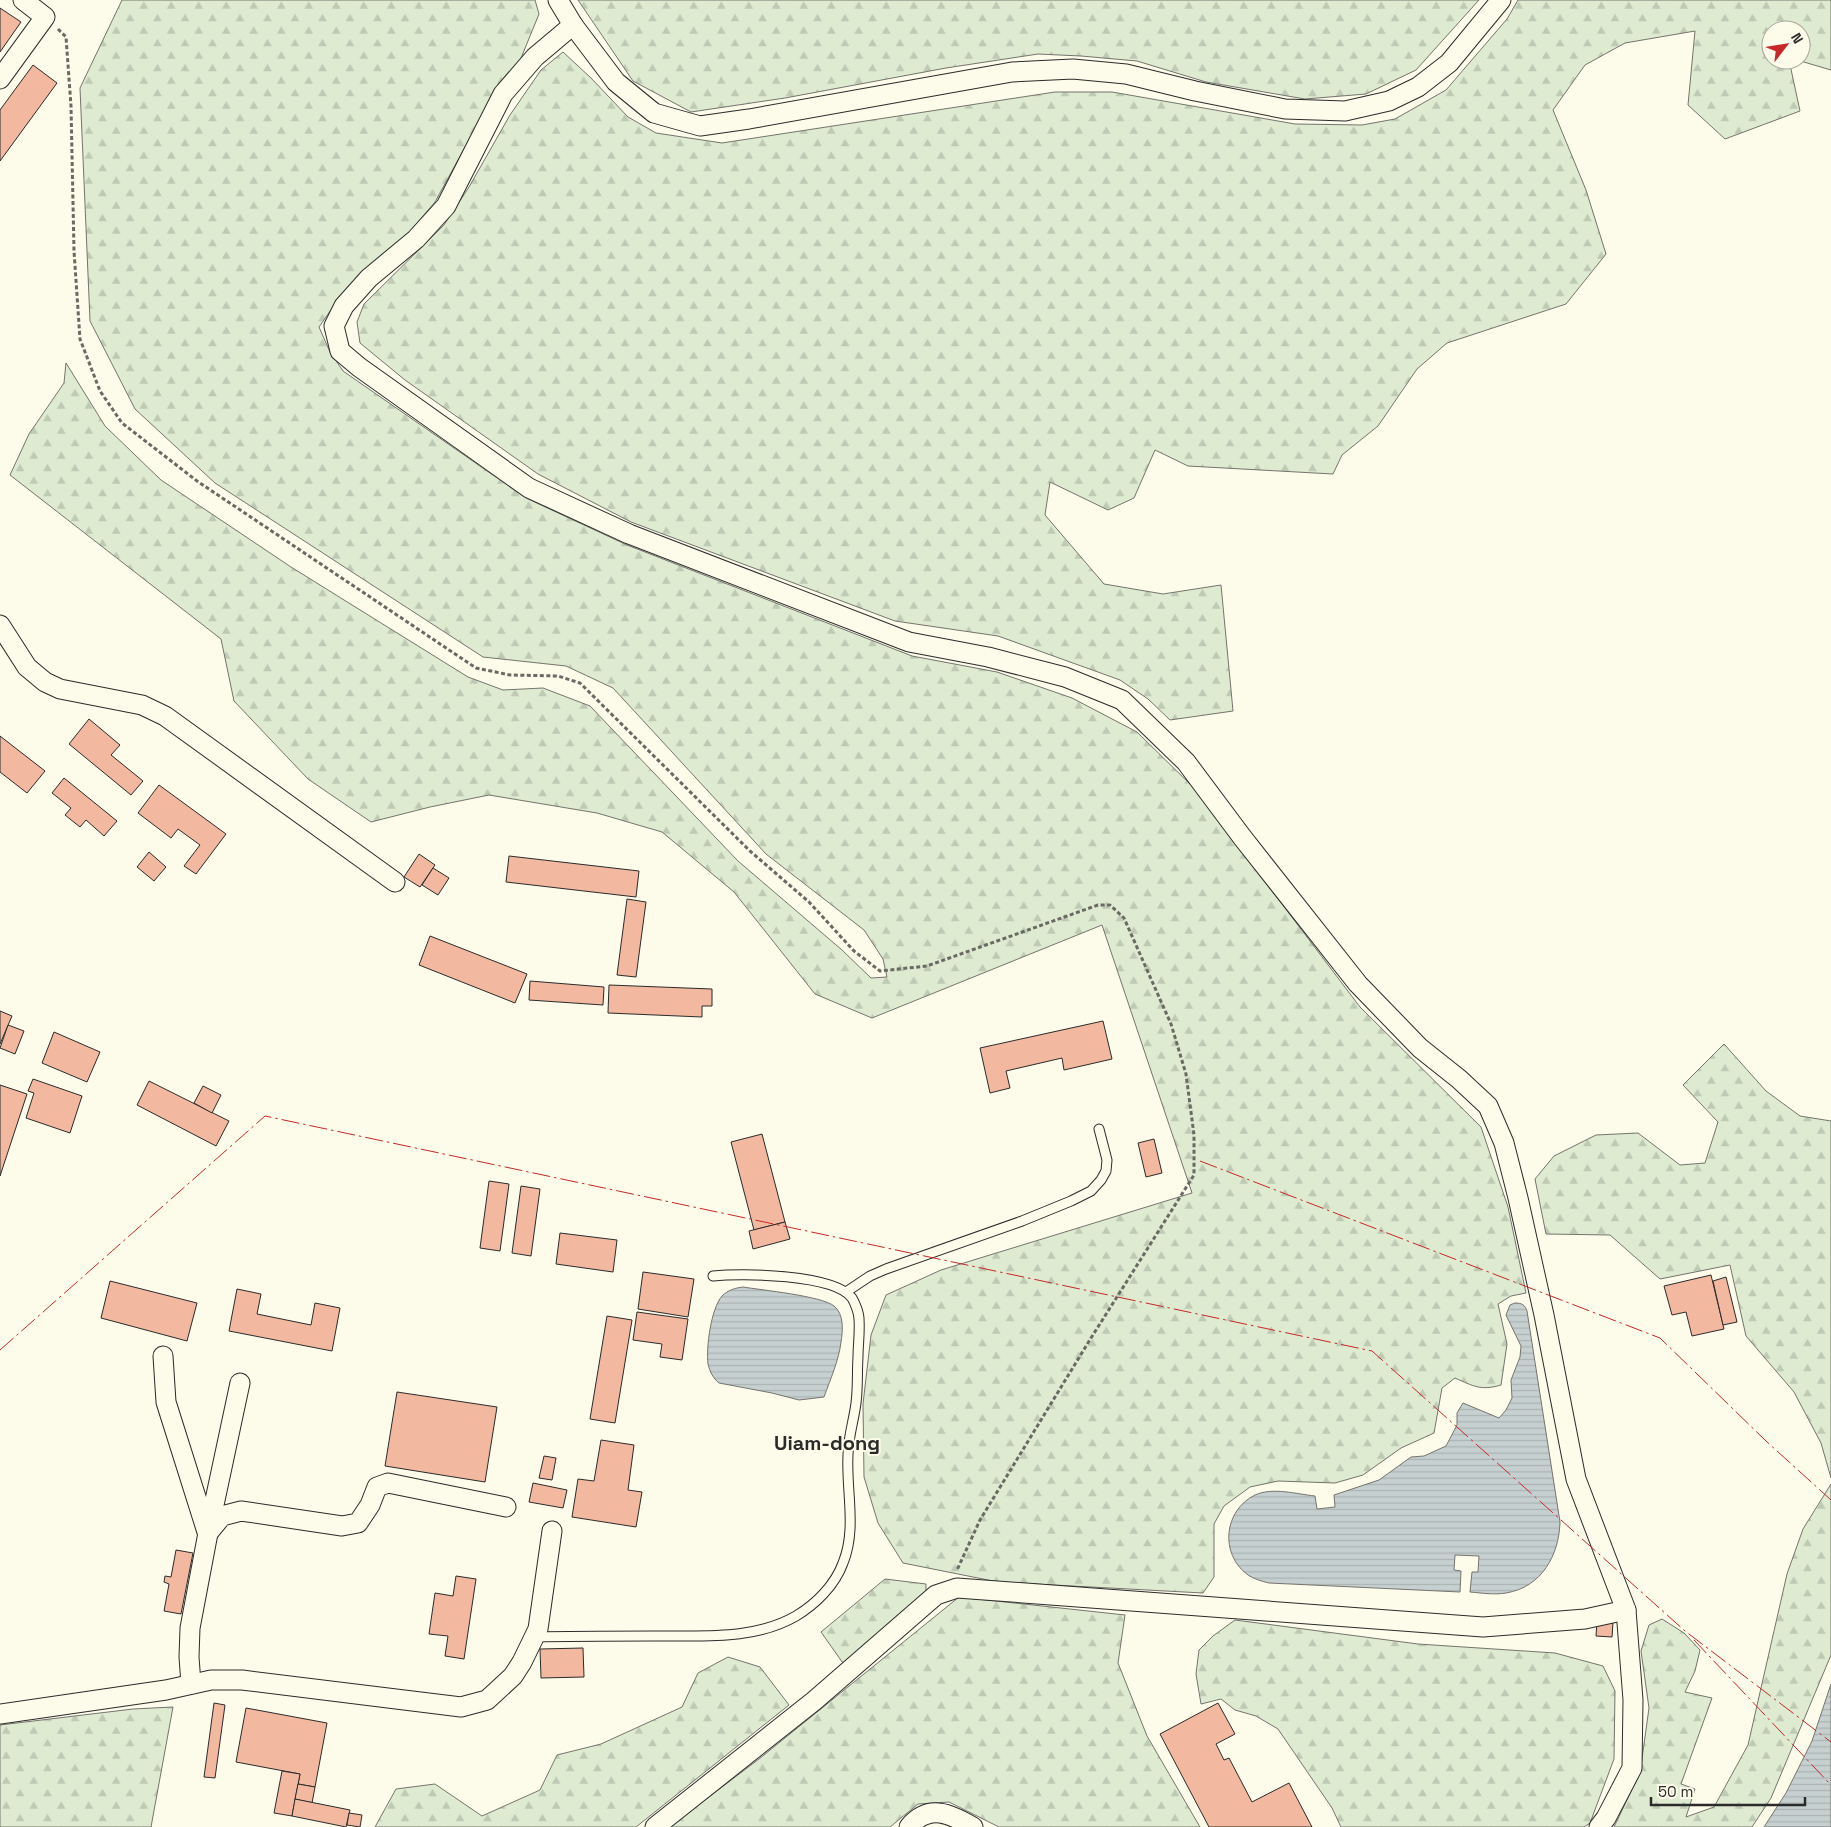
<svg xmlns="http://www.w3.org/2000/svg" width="1831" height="1827" font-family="'Space Grotesk',sans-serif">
<defs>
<pattern id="forest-firs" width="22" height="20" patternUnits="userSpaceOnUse" patternTransform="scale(1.25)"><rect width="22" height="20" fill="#deebd1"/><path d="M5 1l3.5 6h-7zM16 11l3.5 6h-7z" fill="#bfcab4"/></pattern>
<pattern id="water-rules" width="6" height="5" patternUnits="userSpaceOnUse" patternTransform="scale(1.25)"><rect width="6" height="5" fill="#c7d0d0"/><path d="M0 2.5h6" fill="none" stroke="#abb3b3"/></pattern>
</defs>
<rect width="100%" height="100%" fill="#fdfbea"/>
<g fill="url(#forest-firs)" stroke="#74746e">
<path d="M122 0H535L539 14 519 63 498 87 435 202 405 237 340 297 319 327 330 352 343 371 526 498 627 545 912 656 997 672 1072 698 1137 732 1194 788 1360 1007 1481 1127 1508 1207 1526 1293 1511 1296 1498 1304 1507 1344 1501 1385C1481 1391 1473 1386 1455 1378L1442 1388 1434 1433 1401 1448 1363 1475 1335 1483 1278 1481 1250 1487 1224 1506 1214 1524V1577L1203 1593 998 1582 903 1563 878 1523 864 1477 863 1404 871 1335 886 1295 941 1270 1192 1193 1102 925 872 1018 815 994 734 892 662 832 597 813 489 795 430 807 371 822 308 779 234 701 221 639 10 475 29 434 64 383 66 363 105 426 161 480 291 567 468 677 503 690 543 688 590 706 738 861 842 950 871 978 887 977 883 959 864 930 766 854 613 688 566 666 483 657 215 483 135 409 90 321 80 88Z"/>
<polygon points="578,0 1479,0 1416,70 1366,94 1305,99 1206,82 1137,61 1081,56 1038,54 946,68 785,98 691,112 633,81"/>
<polygon points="1518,0 1831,0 1831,70 1797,60 1801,60 1801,30 1771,30 1771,60 1789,60 1800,111 1725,139 1688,105 1695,31 1625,43 1585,65 1553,110 1586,190 1606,254 1566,304 1447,343 1417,369 1378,426 1342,455 1333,474 1188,466 1155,450 1134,498 1108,510 1050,482 1045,515 1104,584 1163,594 1221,585 1233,711 1170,720 1148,699 1120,680 998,636 895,621 631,522 538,474 405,380 360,343 357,322 364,304 444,225 469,187 510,115 541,70 563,52 591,78 628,117 656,133 722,143 1055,92 1112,92 1295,124 1362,125 1395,119 1446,90 1507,19"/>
<polygon points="1724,1044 1766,1091 1800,1116 1831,1121 1831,1478 1821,1443 1794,1392 1746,1336 1730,1265 1660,1279 1610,1235 1546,1234 1535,1179 1554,1156 1596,1135 1638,1133 1680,1165 1705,1163 1718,1122 1683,1085"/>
<polygon points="1831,1484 1831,1655 1771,1798 1752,1827 1614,1827 1640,1773 1649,1708 1641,1651 1649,1625 1662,1619 1684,1633 1700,1650 1695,1671 1685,1692 1712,1698 1681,1784 1695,1789 1686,1817 1714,1807 1748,1745 1787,1574 1803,1529"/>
<polygon points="885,1579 926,1584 926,1593 845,1666 821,1632"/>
<polygon points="959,1597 1125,1615 1118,1663 1147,1736 1200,1827 999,1827 949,1802 918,1804 890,1827 669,1827 759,1759"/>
<polygon points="1235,1620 1418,1644 1555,1653 1603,1666 1615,1691 1614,1759 1590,1823 1584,1827 1341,1827 1332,1808 1278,1729 1256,1716 1235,1710 1221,1699 1201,1704 1196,1674 1199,1650 1213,1636"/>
<polygon points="728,1657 760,1667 789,1705 636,1827 375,1827 396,1789 435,1784 482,1816 540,1790 557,1755 601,1744 682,1707 698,1673"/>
<polygon points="173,1707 151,1827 0,1827 0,1725 133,1709"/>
</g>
<g fill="url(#water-rules)" stroke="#74746e">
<path d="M743 1287C761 1290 822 1296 834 1306 844 1314 843 1330 841 1342 839 1360 830 1380 824 1397L799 1400 772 1393 719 1383C713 1378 710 1372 708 1364 706 1347 711 1309 722 1296 728 1290 735 1288 743 1287Z"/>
<path d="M1515 1303C1522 1303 1525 1305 1527 1311L1560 1522C1559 1555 1542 1587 1506 1593 1494 1595 1482 1593 1470 1592L1472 1572H1478L1479 1556 1455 1555 1454 1570 1461 1571 1460 1592 1269 1583C1261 1581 1254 1579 1248 1575 1219 1554 1224 1510 1255 1495 1273 1487 1296 1494 1315 1496L1317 1509 1335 1507 1334 1495 1379 1480 1411 1457 1424 1456 1446 1446 1457 1425V1413L1463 1403 1499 1418 1506 1410 1512 1398 1511 1380 1520 1357 1521 1346 1506 1315 1510 1305Z"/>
<polygon points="1831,1684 1831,1827 1764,1827 1786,1793 1812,1741"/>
</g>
<g fill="#f2b8a0" stroke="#2b2b2b">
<polygon points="0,8 21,22 0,52"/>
<polygon points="33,65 57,83 0,161 0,110"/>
<polygon points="89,719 120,745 111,755 143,781 131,795 69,744"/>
<polygon points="0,736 45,771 27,793 0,772"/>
<polygon points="64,778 117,821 104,836 86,820 80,827 65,815 71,808 52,793"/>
<polygon points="159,785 226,834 196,874 184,866 200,845 178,829 171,838 138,813"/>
<polygon points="149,852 166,867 154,881 137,867"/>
<polygon points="419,854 435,865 420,887 404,877"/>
<polygon points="509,856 639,871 636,897 506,882"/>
<polygon points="433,868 449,878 438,895 422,885"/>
<polygon points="627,899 646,902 636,977 617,975"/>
<polygon points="430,936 527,974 515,1003 419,965"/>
<polygon points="530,981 604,987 603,1005 529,1000"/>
<polygon points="609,985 712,989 712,1006 702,1006 702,1017 608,1013"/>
<polygon points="0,1011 12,1016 0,1044"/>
<polygon points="1103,1021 1112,1059 1064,1070 1062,1058 1006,1071 1010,1088 990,1093 980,1048"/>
<polygon points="8,1025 24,1031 15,1054 0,1048"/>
<polygon points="54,1032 100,1052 87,1082 42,1063"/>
<polygon points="33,1079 82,1096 70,1133 26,1118 34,1093 28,1091"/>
<polygon points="149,1081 229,1121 216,1146 137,1105"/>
<polygon points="0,1085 27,1094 0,1176"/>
<polygon points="203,1086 221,1095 212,1113 194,1103"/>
<polygon points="762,1134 785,1222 754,1230 731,1142"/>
<polygon points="1154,1139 1162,1173 1146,1177 1138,1143"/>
<polygon points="489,1181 509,1184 500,1251 480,1248"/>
<polygon points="521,1186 540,1189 531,1256 512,1253"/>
<polygon points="785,1222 790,1239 753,1249 749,1231"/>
<polygon points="560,1233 617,1240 613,1272 556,1264"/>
<polygon points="643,1272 694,1279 688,1317 638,1309"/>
<polygon points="1711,1275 1724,1329 1692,1336 1686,1312 1672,1315 1664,1286"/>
<polygon points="1726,1277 1737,1322 1723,1325 1713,1281"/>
<polygon points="110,1281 197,1303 187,1341 101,1318"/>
<polygon points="237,1289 261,1294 257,1314 311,1325 315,1303 340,1308 332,1351 229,1331"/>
<polygon points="637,1312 688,1319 682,1360 660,1357 662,1344 633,1340"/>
<polygon points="607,1316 632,1320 615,1423 590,1419"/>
<polygon points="397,1392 497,1407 485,1482 385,1466"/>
<polygon points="601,1440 634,1445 628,1490 642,1492 636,1527 572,1517 578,1479 594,1481"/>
<polygon points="544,1456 556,1458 552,1480 539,1478"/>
<polygon points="533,1483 567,1490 563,1508 529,1502"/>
<polygon points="176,1550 193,1553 181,1614 164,1611 169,1584 164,1582 165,1576 171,1577"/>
<polygon points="456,1576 476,1579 464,1659 445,1656 448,1636 429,1634 435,1593 453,1596"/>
<polygon points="1597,1621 1613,1622 1612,1637 1596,1636"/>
<polygon points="583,1648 584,1677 541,1678 540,1649"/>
<polygon points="214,1703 225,1705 215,1778 204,1777"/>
<polygon points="1218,1703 1235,1734 1216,1744 1224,1760 1229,1758 1252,1802 1289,1783 1312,1827 1209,1827 1160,1734"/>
<polygon points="246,1708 327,1723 315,1787 298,1784 300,1774 236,1762"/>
<polygon points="282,1771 300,1774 292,1816 274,1813"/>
<polygon points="298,1784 315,1787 312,1803 295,1799"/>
<polygon points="295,1799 350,1810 346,1827 292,1816"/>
<polygon points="349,1813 362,1815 360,1827 347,1825"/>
</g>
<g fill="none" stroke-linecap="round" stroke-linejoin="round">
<g stroke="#2b2b2b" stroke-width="11">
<g id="lane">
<polyline points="846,1292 870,1276 886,1269 1022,1221 1071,1201 1091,1191 1101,1180 1106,1171 1107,1160 1099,1129"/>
<path d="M535 1637C574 1636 613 1636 652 1636 700 1635 753 1641 796 1616 816 1604 835 1585 843 1563 857 1529 846 1491 848 1455 848 1437 854 1420 856 1403 858 1388 857 1372 858 1357 858 1345 860 1332 859 1319 859 1313 855 1303 852 1298 834 1274 742 1273 713 1276"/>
</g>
</g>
<g stroke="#2b2b2b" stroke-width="21">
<g id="street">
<polyline points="558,0 573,25 535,57 503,94 446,206 416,239 369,278 344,306 334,326 340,351 359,367 529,488 629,534 909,642 988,657 1065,677 1122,700 1186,762 1242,837 1358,984 1420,1048 1459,1079 1488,1106 1504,1143 1518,1198 1544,1315 1576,1479 1626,1610 1633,1700 1632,1768 1606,1818 1599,1827"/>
<polyline points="573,25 616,82 654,113 700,126 749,119 1012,72 1073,69 1126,74 1195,91 1285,109 1345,111 1389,101 1418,87 1449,63 1501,0"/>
<polyline points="0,79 45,17 23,0"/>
<polyline points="0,625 27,667 45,682 60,689 142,705 165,716 395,882"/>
<polyline points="163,1356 166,1402 207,1532"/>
<polyline points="208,1533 222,1516 241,1511 342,1526 358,1523 370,1505 377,1487 388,1483 506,1507"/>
<polyline points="191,1684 189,1657 190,1628 208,1533 240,1383"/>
<polyline points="0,1714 166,1690 211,1680 242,1680 461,1707 487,1700 513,1676 522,1662 538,1629 552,1531"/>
<polyline points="655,1827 814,1701 936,1595 957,1588 1483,1627 1585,1619 1626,1610"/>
<path d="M909 1827C929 1803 951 1814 973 1827"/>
</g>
</g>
<polyline stroke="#6a6964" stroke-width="3" stroke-dasharray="4 2.5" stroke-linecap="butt" points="58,29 66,37 71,106 74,251 80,339 100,391 122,423 197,481 476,668 510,675 558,676 580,683 750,851 809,902 854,951 880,971 927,966 1098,905 1110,905 1124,918 1171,1024 1186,1074 1194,1135 1194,1175 1091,1338 980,1520 957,1570"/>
<use href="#lane" stroke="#fdfbea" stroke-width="9"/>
<use href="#street" stroke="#fdfbea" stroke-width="19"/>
<g stroke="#c62828" stroke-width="1" stroke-dasharray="18 4 2.5 4" stroke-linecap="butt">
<polyline points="1200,1161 1660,1338 1766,1441 1831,1500"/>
<polyline points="0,1350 265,1116 1372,1351 1685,1631 1831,1742"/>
<polyline points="1694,1640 1831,1785"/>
</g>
</g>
<g text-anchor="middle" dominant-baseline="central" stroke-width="4" stroke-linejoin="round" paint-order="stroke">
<g font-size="20" font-weight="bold" fill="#2b2b2b" stroke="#fdfbea">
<text x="827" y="1443">Uiam-dong</text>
</g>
</g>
<g transform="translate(1786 45) rotate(59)"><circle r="24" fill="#fdfbea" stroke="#a9a89e"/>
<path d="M0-4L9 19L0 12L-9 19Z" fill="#c62828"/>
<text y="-8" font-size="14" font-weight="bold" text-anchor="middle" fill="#2b2b2b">N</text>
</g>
<path d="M1651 1797v8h154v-8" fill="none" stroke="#2b2b2b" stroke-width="2.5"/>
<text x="1658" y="1797" font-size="15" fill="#2b2b2b" stroke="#fdfbea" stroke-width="4" paint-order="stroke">50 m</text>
</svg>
